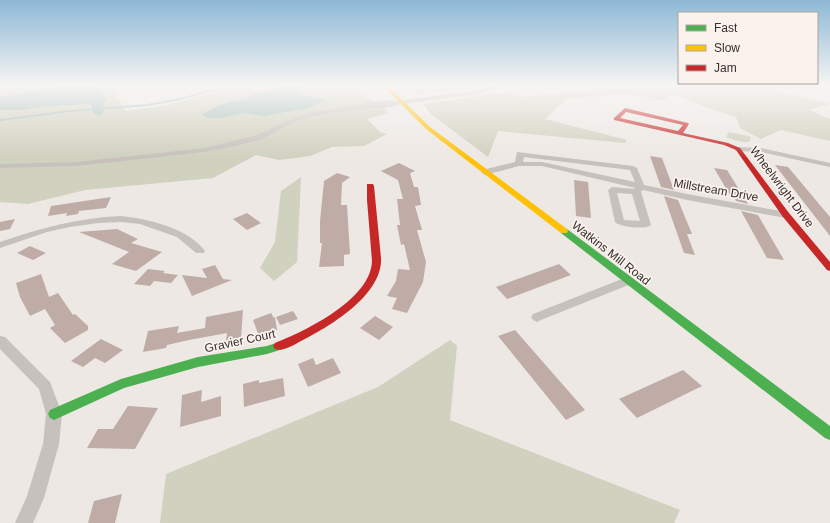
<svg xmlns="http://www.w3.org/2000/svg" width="830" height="523" font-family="Arial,sans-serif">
<rect width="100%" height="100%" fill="#ede8e4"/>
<g fill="#d0d1bf">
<polygon points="0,85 112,85 125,111 167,105 230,89 237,85 354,85 363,96 377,102 389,113 367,119 380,132 387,134 364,146 332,147 310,156 279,160 256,155 213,178 85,190 28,204 0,202"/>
<polygon points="402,85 441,85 448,91 415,94"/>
<path d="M650 85H760L772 90 830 104 809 110 830 119V141L781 130 761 139 740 128 736 117C714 111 694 101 672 94L661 101 627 93 566 99 545 119 627 140 625 143 498 131 488 157 431 114 423 104 509 92 521 97Z"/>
<path d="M729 132 749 136 751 138 749 142C742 142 732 140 726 137Z"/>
<polygon points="301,177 297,262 274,281 260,268 275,242 281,191"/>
<polygon points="450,340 457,346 450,420 680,510 674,523 160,523 166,474 378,387"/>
</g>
<g fill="#a2bebb">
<polygon points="69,85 95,85 107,99 106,101 75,105 48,106 22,110 0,110 0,97"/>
<polygon points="282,85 301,85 298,92 299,94 323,99 325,101 308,108 264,116 245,113 221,118 210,118 201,115 219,105 247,98 257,93 273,91"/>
</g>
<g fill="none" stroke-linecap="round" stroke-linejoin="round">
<polyline stroke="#a2bebb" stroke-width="2" points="0,120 70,111 147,105 176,100 233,85"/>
<polyline stroke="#a2bebb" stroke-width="12" points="97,103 98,109"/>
</g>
<g fill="#bfaca7">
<polygon points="650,156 662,158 674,190 661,187"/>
<polygon points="399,163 415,171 410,173 414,187 418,187 421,205 415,206 422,230 417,230 426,262 423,282 407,313 392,309 397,298 387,296 396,281 398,269 410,270 404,244 401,245 397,225 400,225 397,199 403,199 398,180 381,171"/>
<polygon points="775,165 788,167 830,217 830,236"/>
<polygon points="714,168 727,170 748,204 736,201 734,197 731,197"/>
<polygon points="337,173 350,177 342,183 341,205 347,205 350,254 344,255 344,266 319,267 322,243 320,243 320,221 324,181"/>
<polygon points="574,180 588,182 591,218 576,216"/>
<polygon points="664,196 678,200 692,234 687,234 695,255 684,253"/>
<polygon points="111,197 106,208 79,211 78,214 66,216 67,213 48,216 51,206"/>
<polygon points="741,211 758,215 784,260 767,258"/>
<polygon points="247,213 261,223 247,230 233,219"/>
<polygon points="15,219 10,229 0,231 0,222"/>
<polygon points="117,229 138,239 131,243 162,252 136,271 112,264 129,252 79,232"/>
<polygon points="30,246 46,253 33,260 17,253"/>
<polygon points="559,264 571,275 507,299 496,287"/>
<polygon points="215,265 223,279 232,280 192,296 182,275 207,278 202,269"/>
<polygon points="148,269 165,271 163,273 178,275 171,283 154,281 150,286 134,284"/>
<polygon points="41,274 49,297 58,293 73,315 75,314 88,326 88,330 65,343 50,328 55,325 45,309 30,316 20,297 16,283"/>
<polygon points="243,310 241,338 226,341 227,333 189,340 167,345 166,348 143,352 148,331 179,326 177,333 205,328 206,317"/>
<polygon points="293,311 298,319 280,325 276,317"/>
<polygon points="271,313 274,318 275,317 277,330 259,336 253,320"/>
<polygon points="375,316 393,327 379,340 360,328"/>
<polygon points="515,330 585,410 566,420 498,336"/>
<polygon points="101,339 123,350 105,363 95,358 83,367 71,361"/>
<polygon points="313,358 316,365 333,358 341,373 308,387 298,364"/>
<polygon points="683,370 702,386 637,418 619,399"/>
<polygon points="283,378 285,396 244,407 243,384 259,380 259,383"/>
<polygon points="202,390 201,402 221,396 221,416 180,427 182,395"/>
<polygon points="128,406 158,408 135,449 87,448 98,429 113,429"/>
<polygon points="122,494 115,523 88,523 94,501"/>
</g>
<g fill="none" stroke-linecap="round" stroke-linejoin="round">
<g fill="#c7c1bd" fill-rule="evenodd">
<polygon points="495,85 505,85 480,94 401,104 392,107 344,111 312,116 289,124 263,139 231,147 204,152 77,166 0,168 0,164 77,162 204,148 257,135 285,122 309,113 389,100 396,101 479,90"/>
<polygon points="554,85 561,85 563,87 560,89"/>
<polygon points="735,147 761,148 830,163 830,167 761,152 738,151 735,151"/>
<path d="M517 152 633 166 637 168 644 185 687 194 786 212 791 215 786 218 687 200 643 190 641 192 651 225C646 230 620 227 615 222L608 190 612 187 634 189 635 188 542 166H519L485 175 481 172 482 170 515 162ZM524 157 630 170 635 182 542 162H523ZM617 193 632 194 640 221 624 220Z"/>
<path d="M121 216C148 219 188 228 205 251L204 253H196L177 237 140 224 121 222 98 223 70 227 47 232 0 248V242C41 228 77 218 121 216Z"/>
<polygon points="627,277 631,278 633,281 631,284 541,320 537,322 533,320 531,317 533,314"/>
<polygon points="0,336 5,337 50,382 62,414 59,444 44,498 33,523 15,523 27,496 43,444 46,414 39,389 0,349"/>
</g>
<g fill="#4caf50" fill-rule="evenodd">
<polygon points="561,229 567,229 830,426 830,440 825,438 561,233 560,231"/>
<polygon points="279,342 283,343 285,346 283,349 267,354 198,367 124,388 54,420 50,418 48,414 50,410 121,379 198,357 267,346"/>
</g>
<polygon fill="#ffc107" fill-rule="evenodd" points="382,85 387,85 430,127 567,229 568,231 567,233 561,233 426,129"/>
<g fill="#c62828" fill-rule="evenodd">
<path d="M625 108 688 123 689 124 683 133 728 143 740 148 789 213 830 262V271L827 270 783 217 736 150 724 145 614 120V118ZM626 112 683 125 678 131 620 118Z"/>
<path d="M367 184H373L374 186 381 258C383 295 329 327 301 341 294 345 283 352 275 349L273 346 275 343C306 331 371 299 372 261L367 200Z"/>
</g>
</g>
<linearGradient id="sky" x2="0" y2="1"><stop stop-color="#8cb8d6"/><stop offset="0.54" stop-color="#f7f5f3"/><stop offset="1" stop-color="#f7f5f3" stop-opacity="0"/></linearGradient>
<rect width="830" height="158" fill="url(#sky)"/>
<g text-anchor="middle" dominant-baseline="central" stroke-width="3.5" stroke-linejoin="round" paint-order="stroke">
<g font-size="12" fill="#382e2b" stroke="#f9f2ed">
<text transform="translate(782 187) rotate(53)">Wheelwright Drive</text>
<text transform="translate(716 190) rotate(10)">Millstream Drive</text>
<text transform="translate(611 253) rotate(38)">Watkins Mill Road</text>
<text transform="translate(240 341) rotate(-12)">Gravier Court</text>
</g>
</g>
<rect x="678" y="12" width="140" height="72" fill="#f9f2ed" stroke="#aca49f"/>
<rect x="686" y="25" width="20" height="6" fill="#4caf50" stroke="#aca49f"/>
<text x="714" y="32" font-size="12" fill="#382e2b">Fast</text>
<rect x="686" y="45" width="20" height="6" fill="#ffc107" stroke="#aca49f"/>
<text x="714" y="52" font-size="12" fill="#382e2b">Slow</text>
<rect x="686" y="65" width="20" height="6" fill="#c62828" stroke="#aca49f"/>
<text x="714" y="72" font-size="12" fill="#382e2b">Jam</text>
</svg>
